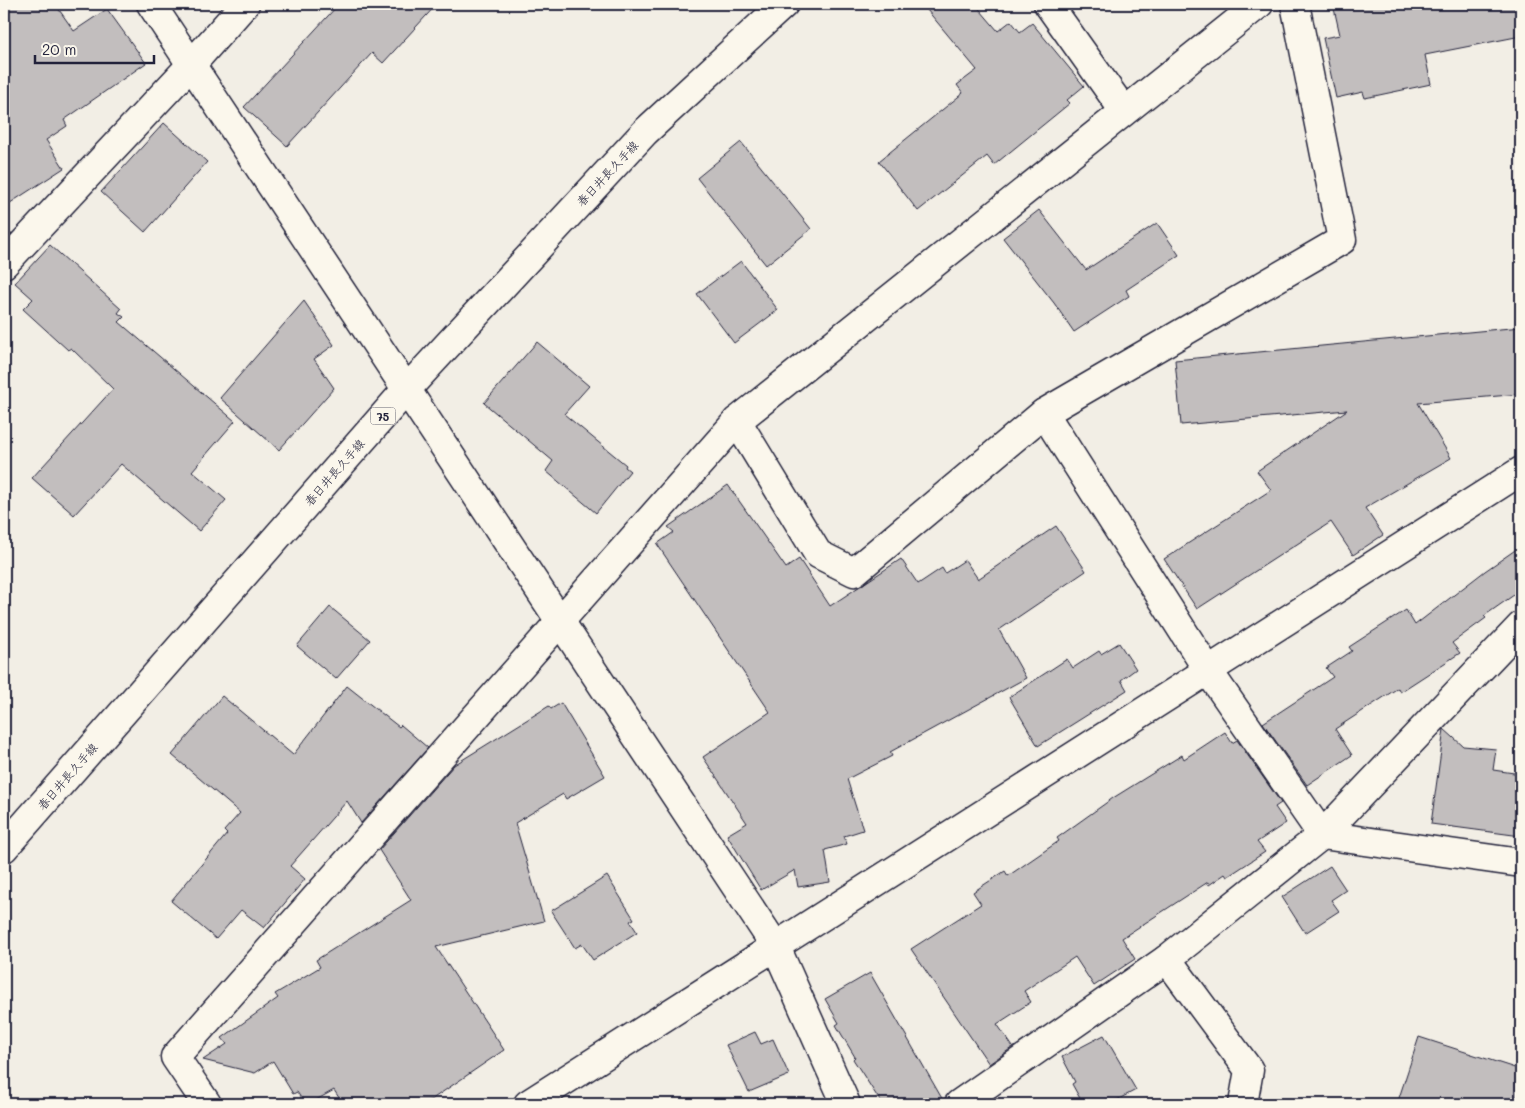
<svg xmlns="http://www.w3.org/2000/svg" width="1525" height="1108" font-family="Mali,'Klee One',sans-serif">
<rect width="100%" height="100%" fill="#f2eee5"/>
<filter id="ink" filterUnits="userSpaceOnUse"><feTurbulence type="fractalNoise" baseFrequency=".02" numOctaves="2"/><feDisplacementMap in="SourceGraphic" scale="10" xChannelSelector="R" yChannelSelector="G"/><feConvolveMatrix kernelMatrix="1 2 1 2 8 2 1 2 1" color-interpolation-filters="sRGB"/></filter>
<g filter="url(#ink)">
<g fill="#c2bebe" stroke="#22223b">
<polygon points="4,4 55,4 74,31 107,9 146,63 64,120 67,126 46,140 64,168 4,207"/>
<polygon points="339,4 437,4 383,63 372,53 287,146 244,107"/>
<polygon points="922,4 975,4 998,31 1011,21 1020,32 1032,23 1084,86 1067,100 1070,103 994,165 987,156 918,211 879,161 963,93 957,85 977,70"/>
<polygon points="1333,4 1521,4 1521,36 1425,55 1431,84 1365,98 1363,92 1336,98 1323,38 1340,35"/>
<polygon points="164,123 207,162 145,232 101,192"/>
<polygon points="741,142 811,229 766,265 697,178"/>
<polygon points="1039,210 1086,270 1157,223 1179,255 1126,290 1129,296 1074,332 1054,303 1003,238"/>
<polygon points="50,245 121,309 118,313 124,317 119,322 235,421 192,471 226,500 199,531 121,464 74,515 32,478 113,389 71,348 68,350 23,309 33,299 15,283"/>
<polygon points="741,261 778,310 734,343 697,294"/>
<polygon points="304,301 334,345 314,359 334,388 279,450 220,398"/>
<polygon points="1521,327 1521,394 1418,403 1451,458 1365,508 1383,535 1353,555 1331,522 1197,609 1164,559 1271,490 1257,471 1347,410 1181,425 1175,360"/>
<polygon points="537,342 589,386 564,414 626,465 625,467 630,471 596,513 546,471 553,461 484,403"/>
<polygon points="728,485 786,568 799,559 830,606 901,559 918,584 942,568 945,573 965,560 978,579 1056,526 1086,571 999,630 1026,678 890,752 892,756 847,779 863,830 844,836 847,844 825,850 830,882 798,887 795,870 761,890 727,835 747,823 703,757 770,712 657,544 674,532 668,527"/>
<polygon points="1521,546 1521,590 1484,616 1486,618 1452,643 1460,653 1400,692 1398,688 1335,729 1352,755 1307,785 1263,723 1333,677 1326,668 1352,651 1349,647 1406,610 1415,625 1485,571"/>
<polygon points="330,607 370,640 336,679 297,646"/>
<polygon points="1119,643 1136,669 1121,680 1127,690 1038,746 1009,697 1067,659 1073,668 1099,651 1101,654"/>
<polygon points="347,686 399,727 401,725 428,748 361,823 347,801 290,866 305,879 264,928 241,910 216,939 171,901 227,834 224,831 240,813 172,755 222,696 293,755"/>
<polygon points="561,703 605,776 566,799 563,794 515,823 544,921 436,947 504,1050 425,1104 343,1104 334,1090 309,1104 305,1104 297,1092 293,1094 273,1061 255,1073 203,1060 227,1044 222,1038 278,998 275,994 320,967 316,960 411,900 379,850 454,765 549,706 551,709"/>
<polygon points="1444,729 1463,746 1496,749 1493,770 1521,774 1521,836 1431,824"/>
<polygon points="1225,732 1232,743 1237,740 1281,803 1275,807 1286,823 1257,842 1265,852 1227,877 1225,874 1209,885 1208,882 1122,938 1135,959 1094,986 1075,957 1024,991 1031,1002 997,1024 1013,1047 989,1064 911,949 981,904 973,892 1005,871 1008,876 1059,841 1057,838 1113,798 1182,755 1184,759"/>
<polygon points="1330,866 1346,890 1331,900 1339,911 1305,933 1282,897"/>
<polygon points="607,876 634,919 630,921 637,932 593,960 582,944 575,948 551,911"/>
<polygon points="870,973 944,1102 944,1104 882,1104 853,1059 855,1057 836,1025 839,1023 825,999"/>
<polygon points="755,1032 761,1044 773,1039 789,1075 749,1092 726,1045"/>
<polygon points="1104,1035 1136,1090 1109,1104 1083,1104 1072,1084 1075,1082 1062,1057"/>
<polygon points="1419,1037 1521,1070 1521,1104 1397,1104"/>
</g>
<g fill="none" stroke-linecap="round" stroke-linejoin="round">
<g stroke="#22223b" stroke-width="31">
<g id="minor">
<polyline points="1048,4 1124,111"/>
<polyline points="4,264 191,65 245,4"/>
<polyline points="1044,413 1209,672 1322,835 1521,863"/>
<polyline points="737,421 818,554 854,572 1044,413 1342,240 1295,4"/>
<polyline points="1167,959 1249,1070 1243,1104"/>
<polyline points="207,1104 175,1057 737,421 1259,4"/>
<polyline points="959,1104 1167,959 1322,835 1521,626"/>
</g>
</g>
<g stroke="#22223b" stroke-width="31">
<g id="tertiary">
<polyline points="151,4 776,947 846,1104"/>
<polyline points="528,1104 1521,471"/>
</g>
</g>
<g stroke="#22223b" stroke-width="31">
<polyline id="primary" points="4,848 406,390 645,132 784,4"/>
</g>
<use href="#minor" stroke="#fbf7ec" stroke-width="28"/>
<use href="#tertiary" stroke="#fbf7ec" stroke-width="28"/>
<use href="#primary" stroke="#fbf7ec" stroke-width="28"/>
</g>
</g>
<g text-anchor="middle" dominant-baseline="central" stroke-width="4" stroke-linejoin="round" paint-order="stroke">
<rect fill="#fbf7ec" stroke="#636270" stroke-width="1" x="370.5" y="407.5" width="25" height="17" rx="4"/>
<g font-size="11" font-weight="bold" fill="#22223b">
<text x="383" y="416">75</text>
</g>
<g font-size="12" fill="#22223b" stroke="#fbf7ec">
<text transform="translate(607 173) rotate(-47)">春日井長久手線</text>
<text transform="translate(334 472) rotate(-49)">春日井長久手線</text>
<text transform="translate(67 776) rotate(-49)">春日井長久手線</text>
</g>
</g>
<rect width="1525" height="1108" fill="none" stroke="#fbf7ec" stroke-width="20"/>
<rect x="10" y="10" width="1505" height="1088" fill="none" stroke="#22223b" stroke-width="2" filter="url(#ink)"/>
<path d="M35 55v8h119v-8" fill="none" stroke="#22223b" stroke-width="2.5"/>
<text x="42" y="55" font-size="15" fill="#22223b" stroke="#fbf7ec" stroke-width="4" paint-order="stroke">20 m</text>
</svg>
